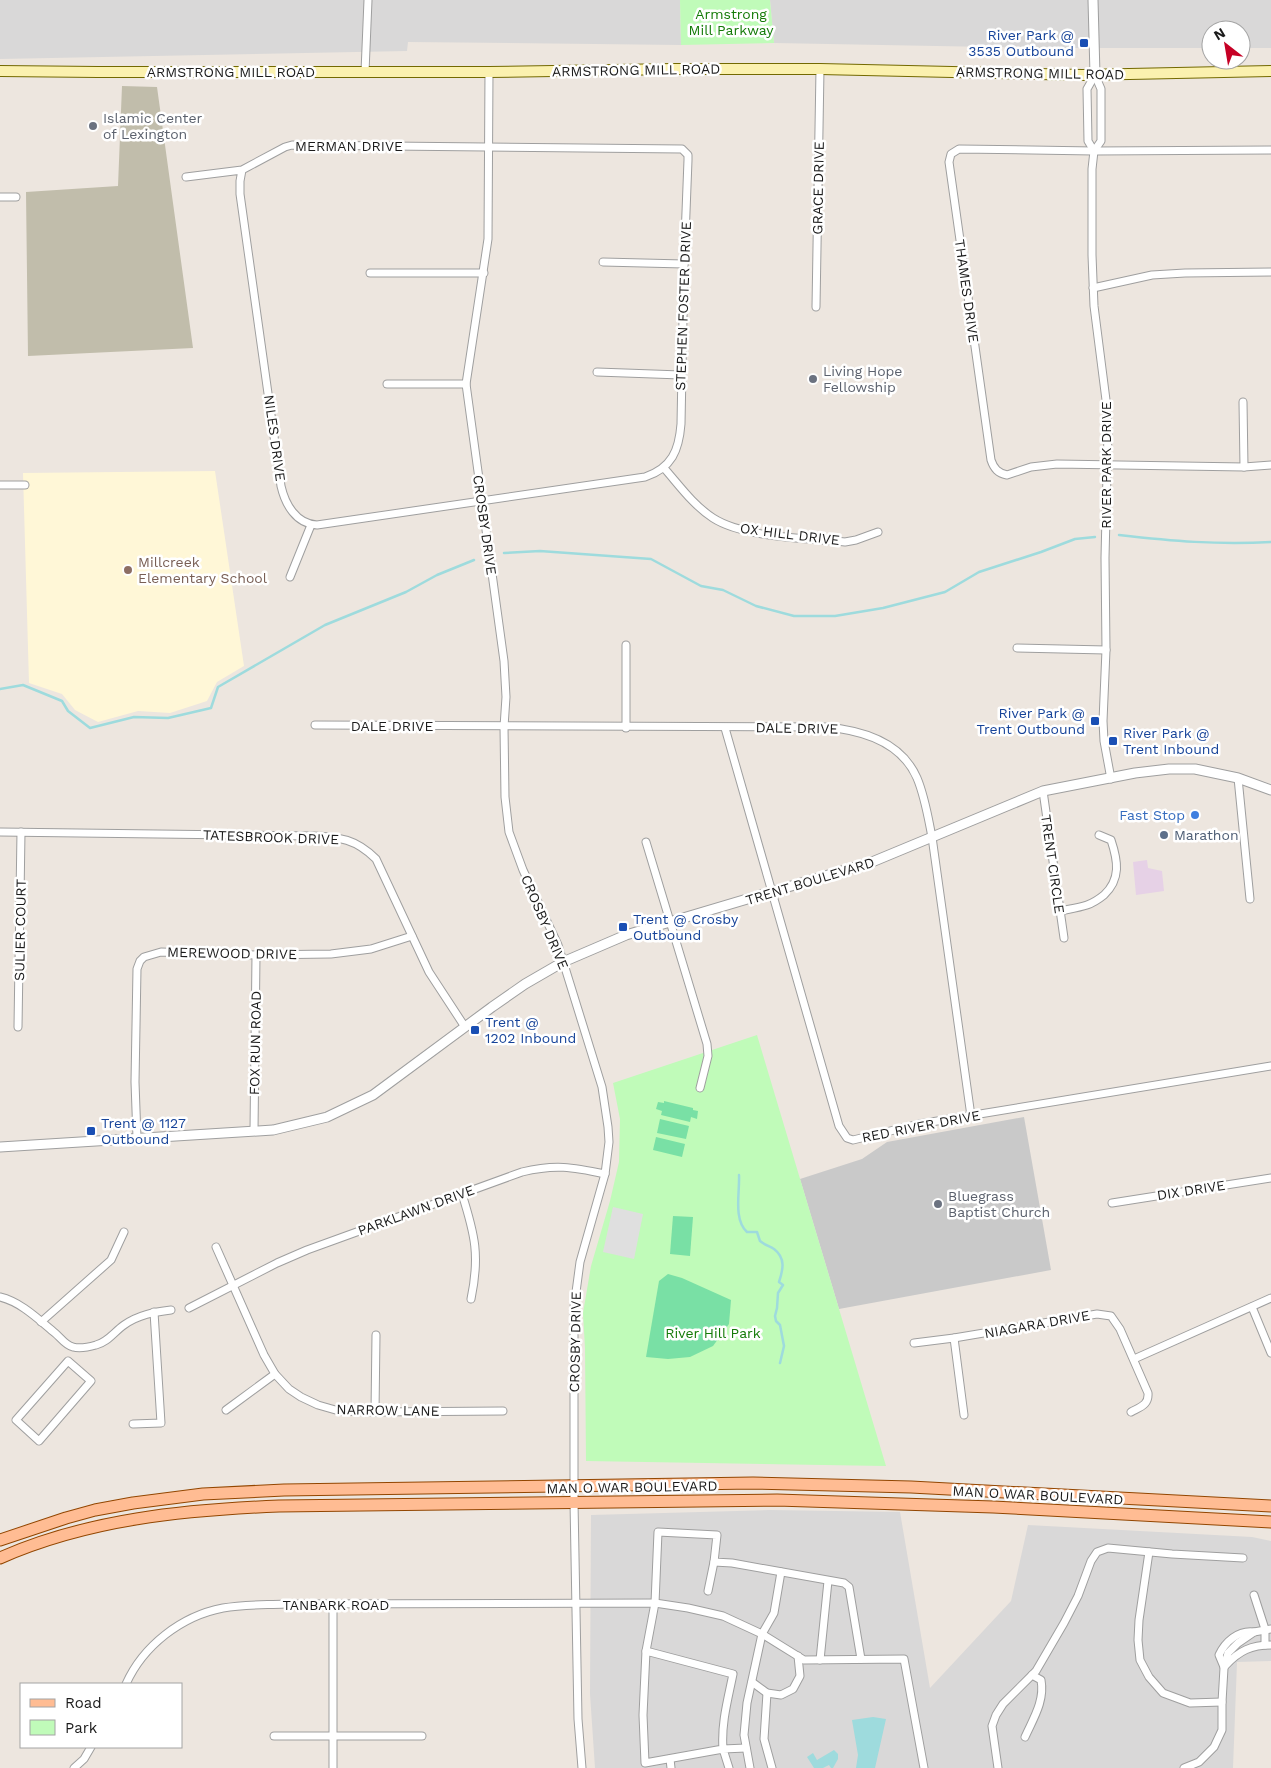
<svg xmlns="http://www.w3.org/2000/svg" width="1271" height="1768" font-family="'Work Sans',sans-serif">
<rect width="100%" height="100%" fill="#ede6df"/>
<g fill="#d9d8d8">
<polygon points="0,0 680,0 681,45 408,42 407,51 0,59"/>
<polygon points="770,0 1271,0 1271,48 1241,48 1241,30 1211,30 1211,48 1045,48 774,43"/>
<polygon points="770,1510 900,1512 930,1688 1011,1601 1028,1525 1252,1537 1271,1541 1271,1661 1237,1662 1233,1768 595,1768 590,1694 591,1515"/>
</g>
<polygon fill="#e6d1e6" points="1147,860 1148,868 1162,871 1164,891 1136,895 1133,862"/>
<polygon fill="#fff7d7" points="215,471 244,666 217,682 207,701 170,713 138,711 98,722 75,710 62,694 29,683 23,473"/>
<polygon fill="#c9c9c9" points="1024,1117 1051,1270 839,1309 800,1179 862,1159 887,1142"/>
<polygon fill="#c1bdab" points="122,86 157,87 193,348 28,356 26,192 118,186"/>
<g fill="#c0fbb9">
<polygon points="680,0 770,0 774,43 681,45"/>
<polygon points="757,1035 886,1466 586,1461 585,1348 583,1313 591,1266 610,1201 619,1162 620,1119 613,1083"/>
</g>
<g fill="#79e0a5">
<polygon points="664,1101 693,1108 693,1110 698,1111 697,1119 691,1117 690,1122 661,1115 662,1111 656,1109 658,1102 664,1103"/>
<polygon points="660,1119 689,1126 686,1139 657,1133"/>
<polygon points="656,1137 685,1144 682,1157 653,1150"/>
<polygon points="673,1216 693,1217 690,1256 670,1254"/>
<polygon points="668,1274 682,1278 731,1300 729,1324 713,1346 690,1357 668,1359 646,1357 659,1281"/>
</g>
<polygon fill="#dfdfdf" points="613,1207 643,1214 634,1259 603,1252"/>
<g fill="#9edbdd">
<polygon points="873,1717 886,1719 875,1768 856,1768 858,1755 852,1720"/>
<polygon points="834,1750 838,1754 838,1759 833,1768 831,1768 829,1765 823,1768 814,1768 807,1757 813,1753 817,1760"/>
</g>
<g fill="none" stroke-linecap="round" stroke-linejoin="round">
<g stroke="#9edbdd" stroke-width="2.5">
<path d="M1119 535C1172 541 1217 545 1271 542"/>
<polyline points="504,553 540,551 651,559 701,586 723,590 756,606 794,616 835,616 883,608 945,592 979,572 1041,552 1075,539 1095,537"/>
<polyline points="0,689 23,685 62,701 68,711 90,728 134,717 168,718 211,708 218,687 325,625 406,592 437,575 474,560"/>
<path d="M739 1175C740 1192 733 1219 747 1232H757L760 1241C765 1245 769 1246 774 1249 786 1258 783 1270 779 1282L783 1285 778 1293 777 1308 775 1316 776 1321 780 1325 784 1346 780 1363"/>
</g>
<g stroke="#9f9f9f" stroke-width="9">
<g id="minor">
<polyline points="365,72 368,0"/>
<polyline points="489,72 488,239 466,384 504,661 506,697 504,727 505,797 509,832 523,870 558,945 602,1087 608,1127 609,1142 605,1174 580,1262 574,1307 574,1502 578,1719 582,1768"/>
<polyline points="1095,75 1101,89 1101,141 1094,151 1092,169 1092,255 1094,306 1106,400 1108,431 1105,558 1106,650 1103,721 1104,741 1111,779"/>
<path d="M1271 150 1094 151 959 149 951 154 949 162 991 460C994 469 998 473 1007 475L1031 467 1057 464 1244 467 1271 465"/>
<polyline points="1094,151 1088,141 1087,89 1095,75"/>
<path d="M186 177 242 170 285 147 292 145 682 149 688 155V160L684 264 681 424C679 450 672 468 645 477L317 525C296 524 285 504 281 486L240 194V181L242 170"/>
<polyline points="0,197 16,197"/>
<polyline points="603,262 684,264"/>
<polyline points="370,273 484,273"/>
<polyline points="1093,288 1152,275 1185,273 1271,272"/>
<polyline points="816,307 820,69"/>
<polyline points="597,372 681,375"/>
<polyline points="387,384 466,384"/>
<polyline points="1243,402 1244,467"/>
<path d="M664 468C679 485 693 505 713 518 744 538 807 538 845 542L856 540 878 532"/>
<polyline points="0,485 25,485"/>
<polyline points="290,577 311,525"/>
<polyline points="1017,648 1106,650"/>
<path d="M315 725 825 727C861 730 901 741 917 778 925 797 928 817 932 837L971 1116"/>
<polyline points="626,728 626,645"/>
<polyline points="725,728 839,1126 847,1138 853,1140 919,1124 1271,1066"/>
<polyline points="1238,778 1250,899"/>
<polyline points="1043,791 1064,938"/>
<path d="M0 832 313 836C340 837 356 839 376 859L429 972 465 1027"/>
<polyline points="646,842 707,1044 708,1056 700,1088"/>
<path d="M1060 911C1069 909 1078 908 1087 905 1093 903 1099 899 1104 895 1121 879 1118 861 1111 840L1099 835"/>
<polyline points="18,1027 21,832"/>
<polyline points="254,1131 256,955"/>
<polyline points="137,1138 135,1082 137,969 140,961 144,957 161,952 256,955 331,954 371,949 412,936"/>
<path d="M462 1194C475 1235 480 1256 471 1299"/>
<polyline points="1112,1203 1271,1178"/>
<polyline points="216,1247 264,1355 275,1374 289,1389 301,1397 318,1405 339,1411 375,1412 503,1411"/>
<path d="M0 1297C21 1302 38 1319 55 1333 60 1337 66 1346 73 1347 80 1349 89 1347 96 1345 108 1342 114 1332 124 1325 138 1315 154 1312 171 1310"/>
<polyline points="1252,1307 1271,1353"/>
<path d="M189 1308 277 1263 307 1250 522 1172C555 1164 572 1167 605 1174"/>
<polyline points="41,1322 111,1260 124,1232"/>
<polyline points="954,1338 964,1415"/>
<path d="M914 1343 954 1338 1097 1314 1111 1316 1120 1329 1148 1393C1149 1405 1140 1407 1131 1412"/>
<polyline points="1134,1359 1271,1298"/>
<polygon points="68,1361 91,1381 39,1441 16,1420"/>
<polyline points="226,1410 275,1374"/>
<polyline points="375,1412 376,1335"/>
<polyline points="133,1424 161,1423 154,1312"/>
<polyline points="1149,1552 1139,1620 1138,1640 1140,1660 1149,1677 1163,1693 1190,1703 1222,1702"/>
<polyline points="708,1591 714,1562"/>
<polyline points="1254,1595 1265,1629 1265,1645"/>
<polyline points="646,1651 655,1603 658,1532 717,1535 714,1562 732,1563 844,1583 849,1587 861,1659"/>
<polyline points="820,1660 828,1581"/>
<path d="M1226 1665C1239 1651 1251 1645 1271 1645"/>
<path d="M1224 1667 1219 1655C1225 1642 1238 1630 1254 1632"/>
<polyline points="752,1682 767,1693 781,1695 793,1689 800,1676 798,1656"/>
<path d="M126 1684C143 1646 181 1616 223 1608 244 1604 265 1605 285 1604L655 1603 688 1608 723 1616 762 1634 804 1660 904 1659 924 1768"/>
<polyline points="767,1693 764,1739 772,1768"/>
<polyline points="274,1736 422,1736"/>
<path d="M1025 1737C1033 1719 1045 1701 1041 1680L1032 1675"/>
<polyline points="670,1759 671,1768"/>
<polyline points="74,1768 84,1759 91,1747"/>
<polyline points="333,1768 333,1605"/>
<path d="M729 1768 723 1749 645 1763 643 1715 646 1651 733 1674C728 1699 721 1723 723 1749L746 1748"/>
<polyline points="750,1768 744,1735 747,1703 762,1634 774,1613 781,1572"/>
<polyline points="998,1768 992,1726 996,1715 1003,1704 1036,1671 1064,1623 1078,1596 1091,1561 1097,1552 1108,1548 1172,1554 1243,1558"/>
<polyline points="1184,1768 1199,1762 1214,1747 1222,1730 1222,1702 1224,1668 1228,1653 1238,1643 1254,1632 1271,1629"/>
</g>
</g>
<g stroke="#9f9f9f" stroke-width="11">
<g id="tertiary">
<polyline points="1093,0 1095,75"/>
<polyline points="0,1147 273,1130 327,1117 373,1095 492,1007 525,984 563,962 626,935 872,862 1043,791 1135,773 1169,769 1195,769 1238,778 1271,790"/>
</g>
</g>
<g stroke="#736901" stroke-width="12">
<polyline id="secondary" points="0,71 98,72 489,72 674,69 820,69 1082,75 1271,71"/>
</g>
<g stroke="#924600" stroke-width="13">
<g id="primary">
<polyline points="0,1540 66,1518 95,1510 133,1503 203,1494 284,1490 753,1483 911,1487 1271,1506"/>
<path d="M0 1558C88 1519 184 1510 279 1506L777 1500 993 1507 1271 1522"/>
</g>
</g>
<use href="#minor" stroke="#fff" stroke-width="7"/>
<use href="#tertiary" stroke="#fff" stroke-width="9"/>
<use href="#secondary" stroke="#fbf1af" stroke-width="10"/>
<use href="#primary" stroke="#ffbc93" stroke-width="11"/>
</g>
<g fill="#1a4fb4" stroke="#fff" stroke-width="2">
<rect x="1079" y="38" width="10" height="10" rx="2.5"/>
<rect x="1090" y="716" width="10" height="10" rx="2.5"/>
<rect x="1108" y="736" width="10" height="10" rx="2.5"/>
<rect x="618" y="922" width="10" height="10" rx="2.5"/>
<rect x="470" y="1025" width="10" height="10" rx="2.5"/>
<rect x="86" y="1126" width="10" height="10" rx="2.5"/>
</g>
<g fill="#6b7280" stroke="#fff" stroke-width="2">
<circle cx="93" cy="126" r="5"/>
<circle cx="813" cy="379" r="5"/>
<circle cx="938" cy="1204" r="5"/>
</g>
<circle fill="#8d6e63" stroke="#fff" stroke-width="2" cx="128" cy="570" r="5"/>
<circle fill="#3f7fe0" stroke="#fff" stroke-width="2" cx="1195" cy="815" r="5"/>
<circle fill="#5c6f8a" stroke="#fff" stroke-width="2" cx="1164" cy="835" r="5"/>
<g text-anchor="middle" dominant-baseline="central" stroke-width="5" stroke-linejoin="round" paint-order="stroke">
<g font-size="14" fill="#137a07" stroke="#fff">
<text x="731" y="14">Armstrong<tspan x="731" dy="16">Mill Parkway</tspan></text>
<text x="713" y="1333">River Hill Park</text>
</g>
<g font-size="14" fill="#164399" stroke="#fff" text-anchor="start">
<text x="1074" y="35" text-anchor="end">River Park @<tspan x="1074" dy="16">3535 Outbound</tspan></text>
<text x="1085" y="713" text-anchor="end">River Park @<tspan x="1085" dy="16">Trent Outbound</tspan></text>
<text x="1123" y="733">River Park @<tspan x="1123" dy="16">Trent Inbound</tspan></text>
<text x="633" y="919">Trent @ Crosby<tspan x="633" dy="16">Outbound</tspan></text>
<text x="485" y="1022">Trent @<tspan x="485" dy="16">1202 Inbound</tspan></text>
<text x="101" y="1123">Trent @ 1127<tspan x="101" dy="16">Outbound</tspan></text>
</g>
<g font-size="14" fill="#1b1b1b" stroke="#fff">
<text transform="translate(636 70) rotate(-1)">ARMSTRONG MILL ROAD</text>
<text x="231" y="72">ARMSTRONG MILL ROAD</text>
<text transform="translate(1040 73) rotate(1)">ARMSTRONG MILL ROAD</text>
<text x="349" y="146">MERMAN DRIVE</text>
<text transform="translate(818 188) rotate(-89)">GRACE DRIVE</text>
<text transform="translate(967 291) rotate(82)">THAMES DRIVE</text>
<text transform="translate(683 306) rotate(-88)">STEPHEN FOSTER DRIVE</text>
<text transform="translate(275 438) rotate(82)">NILES DRIVE</text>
<text transform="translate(1106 465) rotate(-90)">RIVER PARK DRIVE</text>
<text transform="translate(485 525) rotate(82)">CROSBY DRIVE</text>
<text transform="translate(790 534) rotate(7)">OX HILL DRIVE</text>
<text x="392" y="726">DALE DRIVE</text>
<text transform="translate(797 728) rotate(1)">DALE DRIVE</text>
<text transform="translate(271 837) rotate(2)">TATESBROOK DRIVE</text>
<text transform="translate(1053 864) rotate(82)">TRENT CIRCLE</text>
<text transform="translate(810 881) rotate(-17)">TRENT BOULEVARD</text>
<text transform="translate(545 922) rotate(67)">CROSBY DRIVE</text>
<text transform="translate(20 930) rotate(-89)">SULIER COURT</text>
<text transform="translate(232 953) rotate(1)">MEREWOOD DRIVE</text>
<text transform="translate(255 1043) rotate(-89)">FOX RUN ROAD</text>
<text transform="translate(921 1126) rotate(-11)">RED RIVER DRIVE</text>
<text transform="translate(1191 1190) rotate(-9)">DIX DRIVE</text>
<text transform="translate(416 1210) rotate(-20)">PARKLAWN DRIVE</text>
<text transform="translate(1037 1324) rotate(-10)">NIAGARA DRIVE</text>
<text transform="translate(575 1342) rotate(-89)">CROSBY DRIVE</text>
<text transform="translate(388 1410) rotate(1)">NARROW LANE</text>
<text transform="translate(632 1487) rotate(-1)">MAN O WAR BOULEVARD</text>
<text transform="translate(1038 1495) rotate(3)">MAN O WAR BOULEVARD</text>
<text x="336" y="1605">TANBARK ROAD</text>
</g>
<g font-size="14" fill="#5b616d" stroke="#fff" text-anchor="start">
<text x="103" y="118">Islamic Center<tspan x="103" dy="16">of Lexington</tspan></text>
<text x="823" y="371">Living Hope<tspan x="823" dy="16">Fellowship</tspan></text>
<text x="948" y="1196">Bluegrass<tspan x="948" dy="16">Baptist Church</tspan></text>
</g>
<g font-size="14" fill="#785e54" stroke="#fff" text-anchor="start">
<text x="138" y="562">Millcreek<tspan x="138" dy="16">Elementary School</tspan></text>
</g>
<g font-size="14" fill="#366cbe" stroke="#fff" text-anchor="end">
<text x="1185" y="815">Fast Stop</text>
</g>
<g font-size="14" fill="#4e5e75" stroke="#fff" text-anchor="start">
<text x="1174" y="835">Marathon</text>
</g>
</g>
<rect x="20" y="1683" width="162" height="65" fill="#ffffff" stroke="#a4a4a4"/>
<rect x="30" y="1699" width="25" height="8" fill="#ffbc93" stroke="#a4a4a4"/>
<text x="65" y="1708" font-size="15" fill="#1b1b1b">Road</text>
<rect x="30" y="1720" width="25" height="15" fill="#c0fbb9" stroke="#a4a4a4"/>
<text x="65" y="1733" font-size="15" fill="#1b1b1b">Park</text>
<g transform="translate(1226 45) rotate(329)"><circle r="24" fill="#ffffff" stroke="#a4a4a4"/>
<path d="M0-4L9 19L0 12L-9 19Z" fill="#c60025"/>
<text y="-8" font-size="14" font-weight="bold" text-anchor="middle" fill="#1b1b1b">N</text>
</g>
</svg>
